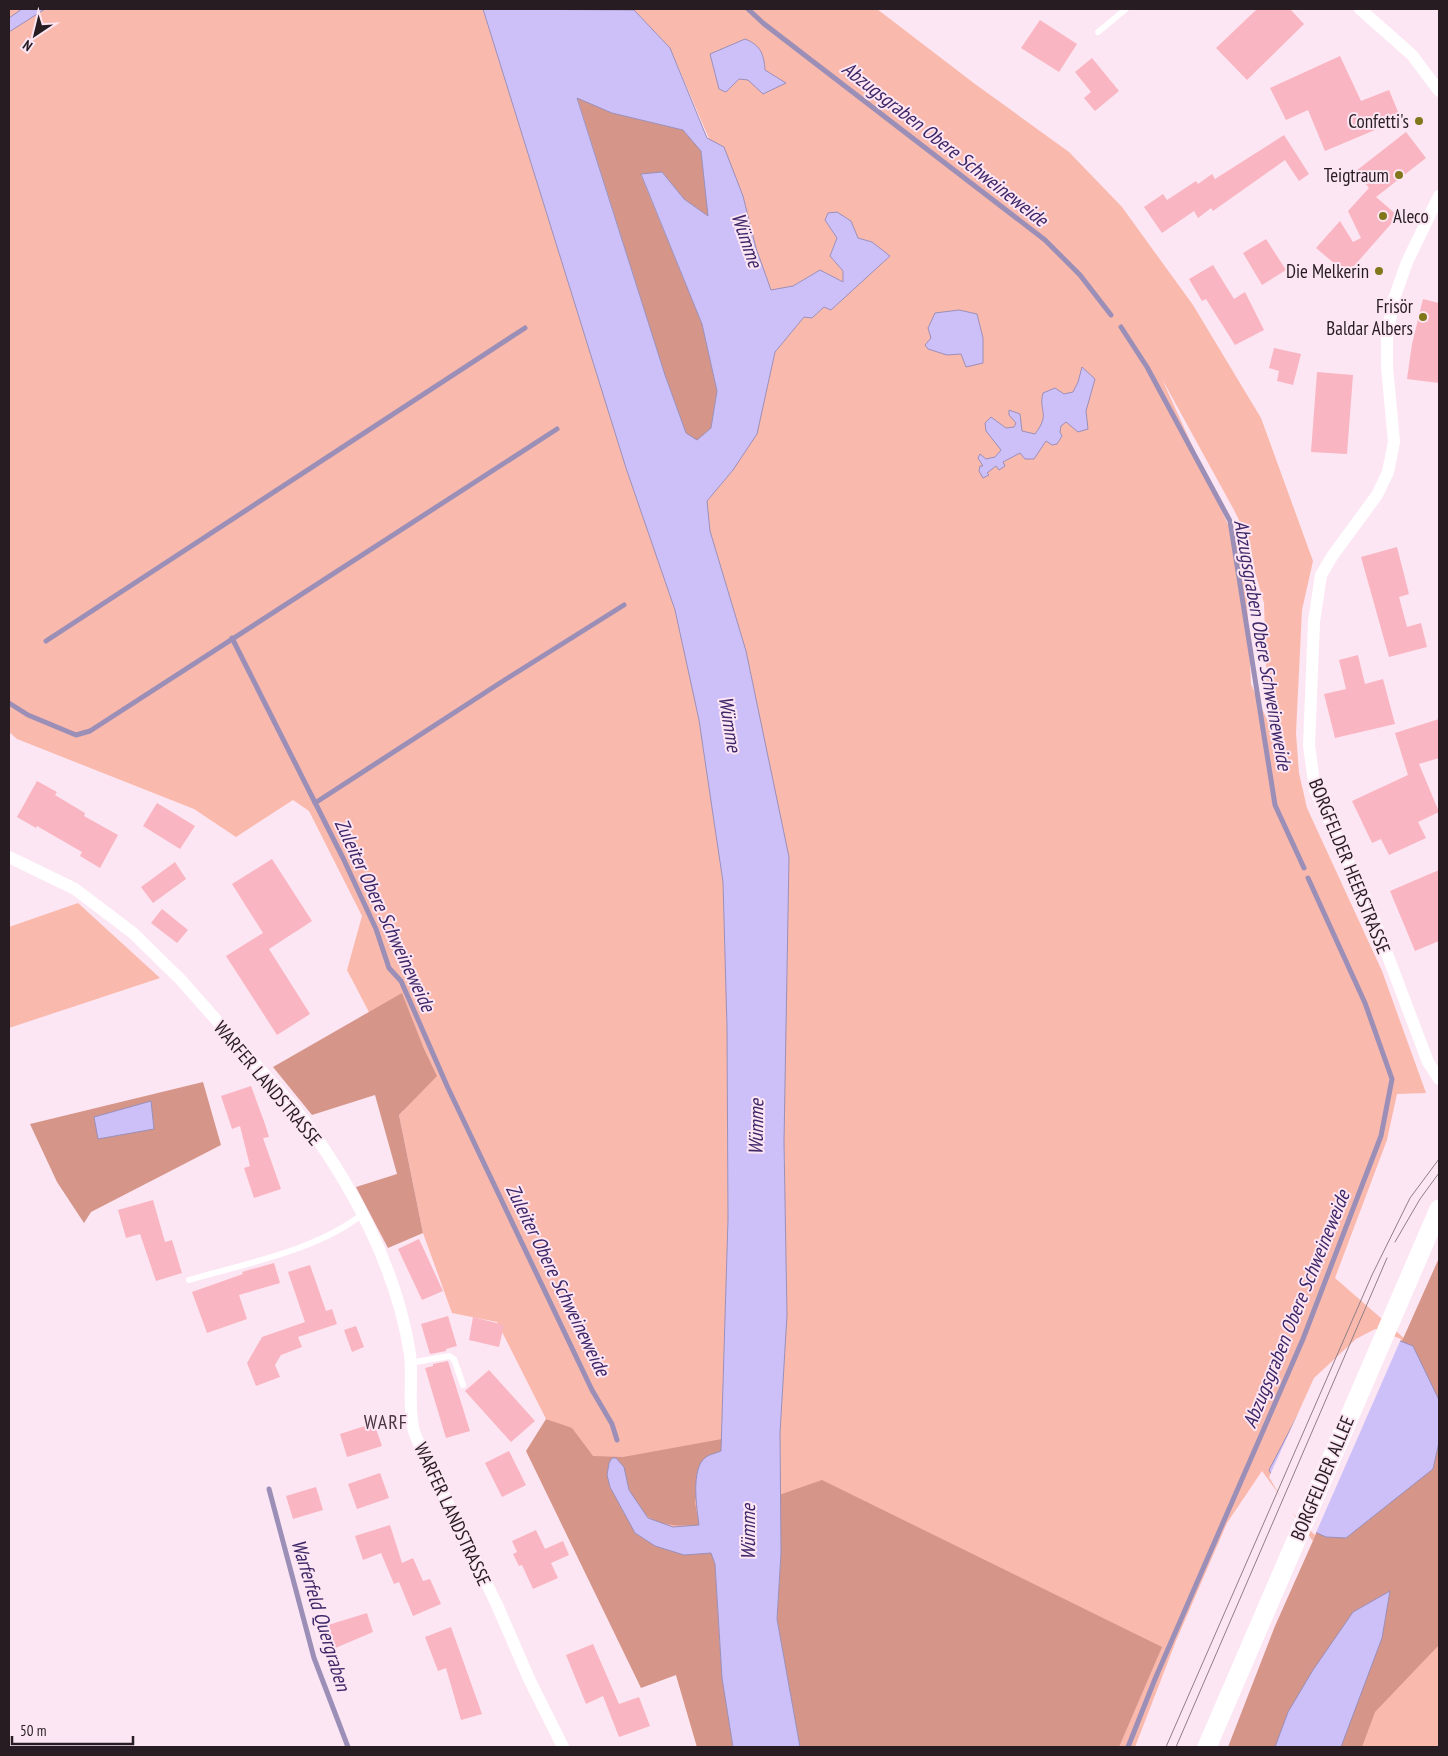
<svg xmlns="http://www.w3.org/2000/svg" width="1448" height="1756" font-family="'PT Sans Narrow',sans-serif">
<rect width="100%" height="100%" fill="#fde6f3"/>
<g fill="#fab9ad" fill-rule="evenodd">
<polygon points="9,9 483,9 626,468 675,610 699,720 723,882 727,1027 728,1219 721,1451 711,1553 722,1678 733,1747 697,1747 676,1675 556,1423 546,1419 497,1322 452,1313 423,1233 399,1115 404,1110 395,1062 347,970 362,916 309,811 293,800 236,837 194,809 17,739 9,732"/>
<path d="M630 9H877L975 84 1069 152 1122 207 1193 305 1261 418 1313 561 1302 610 1296 733 1299 773 1307 808 1382 971 1426 1093 1397 1094 1387 1140 1335 1278 1413 1346 1439 1397V1747H1261L1323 1555 1262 1471 1227 1523 1176 1641 1135 1747H800L781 1553 780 1433 787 1315 784 1142 760 719 746 651 710 531 707 501 733 470 770 374 775 352 804 317 812 318 824 307 831 310 872 242 858 238 825 220 837 238 830 256 844 271 843 282 820 270 793 286 771 290 756 248 670 48 634 10ZM1162 379 1234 510 1250 543 1255 572 1264 603 1268 722 1251 684 1245 562Z"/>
<polygon points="78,903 160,978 9,1028 9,927"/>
</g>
<g fill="#d59589">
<polygon points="577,97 612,113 683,130 701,151 709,217 684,199 662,172 641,175 702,324 717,391 711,428 697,441 686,433 665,375"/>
<polygon points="402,993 424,1049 437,1076 399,1115 423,1233 388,1248 356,1187 397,1174 375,1095 312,1115 273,1067"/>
<polygon points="203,1082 221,1145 91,1212 84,1223 57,1182 30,1124"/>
<polygon points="1439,1258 1439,1645 1375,1712 1362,1747 1228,1747 1275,1626"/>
<path d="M546 1419 572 1428 593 1456 623 1457 722 1439 721 1451 705 1458 695 1502 699 1525C655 1528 638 1520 625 1476L610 1487 635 1533 684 1555 711 1553 715 1564 722 1678 733 1747H697L676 1675 641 1688 526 1451Z"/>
<polygon points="822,1480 1162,1647 1119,1747 800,1747 777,1619 781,1553 779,1495"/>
</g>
<g fill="#cdc0f9" stroke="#9b8fb8" fill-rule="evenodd">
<polygon points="22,9 45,9 9,32 9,18"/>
<path d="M483 9 634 10 670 48 707 138 724 147 743 196 756 248 771 290 793 286 820 270 843 282V271L830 256 837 238 825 220 828 213 837 212 851 221 858 238 872 242 890 256 831 310 824 307 812 318 804 317 775 352 757 434 733 470 707 501 710 531 746 651 789 857 784 1142 787 1315 780 1433 781 1553 777 1619 800 1747H733L722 1678 715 1564 711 1553 684 1555 655 1546 635 1533 610 1487 607 1475 609 1463 612 1458H616L624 1467 629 1490 648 1518 673 1527 699 1525C697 1509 690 1468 706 1457 710 1454 717 1453 721 1451L728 1219 727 1027 723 882 699 720 675 610 626 468ZM577 98 612 113 683 130 701 151 708 216 684 199 662 172 641 174 702 324 717 391 711 428 697 440 686 433 665 375Z"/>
<path d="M745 39C761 45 764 55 765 70L786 83 763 94 748 80 739 79 726 92 719 89 710 54Z"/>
<polygon points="959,310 977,314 983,338 983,363 966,367 961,354 947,355 928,349 925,345 931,338 928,328 935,313"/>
<path d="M1082 367 1095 379 1086 411 1088 429 1078 432 1066 422 1061 426 1060 432 1062 436 1057 444 1052 445 1046 441 1034 459H1025L1020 453 1003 462 1005 466 999 470 996 466 987 473 989 475 983 478 979 471 980 466H983L978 458 980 454 986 459 995 457 1001 450 986 431 985 423 991 417 1006 428 1014 427 1016 423 1009 415V410L1020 414 1022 431 1035 434C1051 413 1038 412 1043 393L1055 388 1064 394 1073 392 1078 382Z"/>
<polygon points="151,1101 154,1129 98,1139 94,1117"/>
<polygon points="1375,1331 1413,1346 1439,1400 1439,1442 1433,1469 1346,1538 1326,1537 1317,1533 1289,1506 1269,1470 1316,1380"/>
<polygon points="1390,1591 1382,1638 1341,1747 1275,1747 1288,1712 1313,1670 1353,1612"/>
</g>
<polygon fill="#fde6f3" points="1375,1329 1401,1339 1315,1535 1287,1508 1269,1477 1314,1378 1356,1339"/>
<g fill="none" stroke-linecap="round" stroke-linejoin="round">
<g stroke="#9b8fb8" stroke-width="5">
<polyline points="748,9 763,23 1045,240 1080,275 1111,315"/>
<polyline points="1121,327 1147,367 1230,521 1275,805 1304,868"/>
<polyline points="232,638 343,858 376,929 389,968 401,981 448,1088 592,1390 612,1424 617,1440"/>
<polyline points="46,641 525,328"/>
<polyline points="9,703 28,715 76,735 90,731 557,429"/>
<polyline points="315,803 503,681 624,605"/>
<polyline points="269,1489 314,1658 348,1747"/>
<polyline points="1128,1747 1155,1679 1303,1339 1381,1136 1392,1079 1365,1003 1308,878"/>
</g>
</g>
<g fill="#f9b5c1">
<polygon points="1257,9 1290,9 1304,24 1247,80 1216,48"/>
<polygon points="1040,20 1077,44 1059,72 1021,48"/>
<polygon points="1340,56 1361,101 1389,90 1401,119 1325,151 1308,110 1286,120 1270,88"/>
<polygon points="1092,58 1119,91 1095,111 1084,98 1091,92 1075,72"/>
<polygon points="1406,132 1426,158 1376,197 1398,216 1347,274 1316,248 1340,221 1353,242 1361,238 1348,211 1369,188 1356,171"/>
<polygon points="1284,135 1309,174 1299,181 1285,160 1213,211 1211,208 1198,218 1194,211 1162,233 1144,207 1163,194 1167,200 1196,181 1198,184 1212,174 1215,179"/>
<polygon points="1266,239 1286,270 1262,285 1243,253"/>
<polygon points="1213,265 1234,299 1245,292 1264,330 1235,345 1206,299 1202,301 1189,279"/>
<polygon points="1423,299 1439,303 1439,383 1407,379 1412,344"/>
<polygon points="1274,348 1301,354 1293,385 1277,381 1279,371 1269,368"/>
<polygon points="1317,372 1353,375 1347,454 1311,452"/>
<polygon points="1397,547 1409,594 1399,597 1407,627 1421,623 1427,647 1389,657 1361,557"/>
<polygon points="1358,655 1365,684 1383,679 1395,724 1335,738 1324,694 1346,689 1339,660"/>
<polygon points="1439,719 1439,758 1419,764 1439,812 1418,822 1426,838 1389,855 1381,839 1372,843 1352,801 1408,775 1395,733"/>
<polygon points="37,781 57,792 55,795 85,813 84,816 118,835 100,868 80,856 82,852 37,826 36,828 17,817"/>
<polygon points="157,803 195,826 180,849 143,826"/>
<polygon points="272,859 312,921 269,949 310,1014 277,1035 226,956 263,933 232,884"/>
<polygon points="175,862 186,879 153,903 141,887"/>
<polygon points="1439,870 1439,941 1415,951 1390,891"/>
<polygon points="162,909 188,930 177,943 151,923"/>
<polygon points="251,1086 265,1124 269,1137 263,1138 281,1189 254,1198 244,1168 250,1166 240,1126 232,1129 221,1096"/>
<polygon points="153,1200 165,1242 172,1240 182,1273 156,1281 140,1234 126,1238 118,1210"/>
<polygon points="419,1239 443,1291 422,1300 398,1249"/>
<polygon points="274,1263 280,1283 239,1295 247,1319 207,1333 192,1292 243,1274 242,1272"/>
<polygon points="310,1265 326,1311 332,1309 337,1324 298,1337 302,1347 281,1355 275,1365 280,1377 256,1386 247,1363 262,1337 305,1322 288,1272"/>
<polygon points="448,1316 457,1346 446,1349 446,1351 430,1354 421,1324"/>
<polygon points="473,1317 504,1325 499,1347 469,1340"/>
<polygon points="356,1326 364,1347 352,1352 344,1330"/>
<polygon points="448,1361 470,1431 446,1438 425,1368 433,1366 433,1364"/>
<polygon points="489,1370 535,1421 511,1442 465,1391"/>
<polygon points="374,1423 382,1446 347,1457 340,1434"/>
<polygon points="509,1451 526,1485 502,1497 485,1463"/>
<polygon points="380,1473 389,1498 357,1509 348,1484"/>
<polygon points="316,1487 323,1510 293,1519 286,1496"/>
<polygon points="390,1525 402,1563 413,1558 423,1581 430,1579 441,1604 413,1616 399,1582 394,1584 381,1553 363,1560 355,1536"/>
<polygon points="536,1530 545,1549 563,1541 569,1555 551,1563 558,1578 533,1589 522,1565 519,1566 513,1554 517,1552 512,1541"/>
<polygon points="367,1613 373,1632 333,1649 325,1626"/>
<polygon points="451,1627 482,1714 461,1720 446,1668 438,1671 425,1637"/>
<polygon points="593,1644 619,1704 639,1697 650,1726 619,1737 603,1696 586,1704 566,1655"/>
</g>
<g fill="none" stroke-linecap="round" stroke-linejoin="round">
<g stroke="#fff" stroke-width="6">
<polyline points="1098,32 1126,9"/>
<path d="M189 1280C247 1263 315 1251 363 1214"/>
<polyline points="410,1363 449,1356 454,1359 463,1385"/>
</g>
<g stroke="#fff" stroke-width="12">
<polyline points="1360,9 1412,55 1439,91"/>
<polyline points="1439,196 1407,262 1393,302 1387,338 1387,367 1394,442 1388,472 1377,495 1333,555 1321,575 1314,622 1309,745 1315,790 1370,909 1428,1062 1439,1079"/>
<path d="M9 857 75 889 133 933 181 980 296 1110C350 1180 396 1265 410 1354 413 1378 408 1403 413 1427 414 1434 418 1441 421 1448L497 1605 530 1681 563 1747"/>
</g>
<polyline stroke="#fff" stroke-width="19" points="1207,1747 1439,1209"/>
<g stroke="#8e7e87" stroke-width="1">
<polyline points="1395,1242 1420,1199 1439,1173"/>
<polyline points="1166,1747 1372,1275 1410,1198 1439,1159"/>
<polyline points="1176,1747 1387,1258"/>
</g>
</g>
<g fill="#817619" stroke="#fde6f3" stroke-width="2">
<circle cx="1419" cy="121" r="5"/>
<circle cx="1399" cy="175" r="5"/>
<circle cx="1383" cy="216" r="5"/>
<circle cx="1379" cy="271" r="5"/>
<circle cx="1423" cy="317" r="5"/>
</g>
<g text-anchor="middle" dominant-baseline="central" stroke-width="4" stroke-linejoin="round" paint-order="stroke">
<g font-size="19" fill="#261c21" stroke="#fde6f3" text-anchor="end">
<text x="1409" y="121">Confetti's</text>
<text x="1389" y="175">Teigtraum</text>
<text x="1393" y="216" text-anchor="start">Aleco</text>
<text x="1369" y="271">Die Melkerin</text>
<text x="1413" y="306">Frisör<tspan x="1413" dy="22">Baldar Albers</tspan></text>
</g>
<g font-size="19" fill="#261c21" stroke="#fde6f3">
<text transform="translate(1350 866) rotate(68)">BORGFELDER HEERSTRASSE</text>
<text transform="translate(268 1083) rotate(50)">WARFER LANDSTRASSE</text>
<text transform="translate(1322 1478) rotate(-67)">BORGFELDER ALLEE</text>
<text transform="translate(453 1514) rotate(65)">WARFER LANDSTRASSE</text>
</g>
<g font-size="20" font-style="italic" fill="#3d2769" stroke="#fde6f3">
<text transform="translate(945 144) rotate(38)">Abzugsgraben Obere Schweineweide</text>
<text transform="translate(747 240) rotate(71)">Wümme</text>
<text transform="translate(1263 645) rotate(80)">Abzugsgraben Obere Schweineweide</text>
<text transform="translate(730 724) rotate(81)">Wümme</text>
<text transform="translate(385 915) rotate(65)">Zuleiter Obere Schweineweide</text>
<text transform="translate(756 1127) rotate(-89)">Wümme</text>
<text transform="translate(558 1280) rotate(64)">Zuleiter Obere Schweineweide</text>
<text transform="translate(1296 1309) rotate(-68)">Abzugsgraben Obere Schweineweide</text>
<text transform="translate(748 1532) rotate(-90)">Wümme</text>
<text transform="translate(321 1615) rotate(73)">Warferfeld Quergraben</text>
</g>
<g font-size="20" letter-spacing="1" fill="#4c3643" stroke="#fde6f3">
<text x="386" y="1422">WARF</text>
</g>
</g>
<rect width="1448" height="1756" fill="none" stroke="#261c21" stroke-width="20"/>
<g transform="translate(35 35) rotate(215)" stroke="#fde6f3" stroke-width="4" paint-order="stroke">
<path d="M0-4L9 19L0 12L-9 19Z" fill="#261c21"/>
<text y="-8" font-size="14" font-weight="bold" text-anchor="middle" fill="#261c21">N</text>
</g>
<path d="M12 1736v8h121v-8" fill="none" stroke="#261c21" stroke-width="2.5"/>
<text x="20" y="1736" font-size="15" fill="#261c21" stroke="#fde6f3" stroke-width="4" paint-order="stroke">50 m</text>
</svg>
